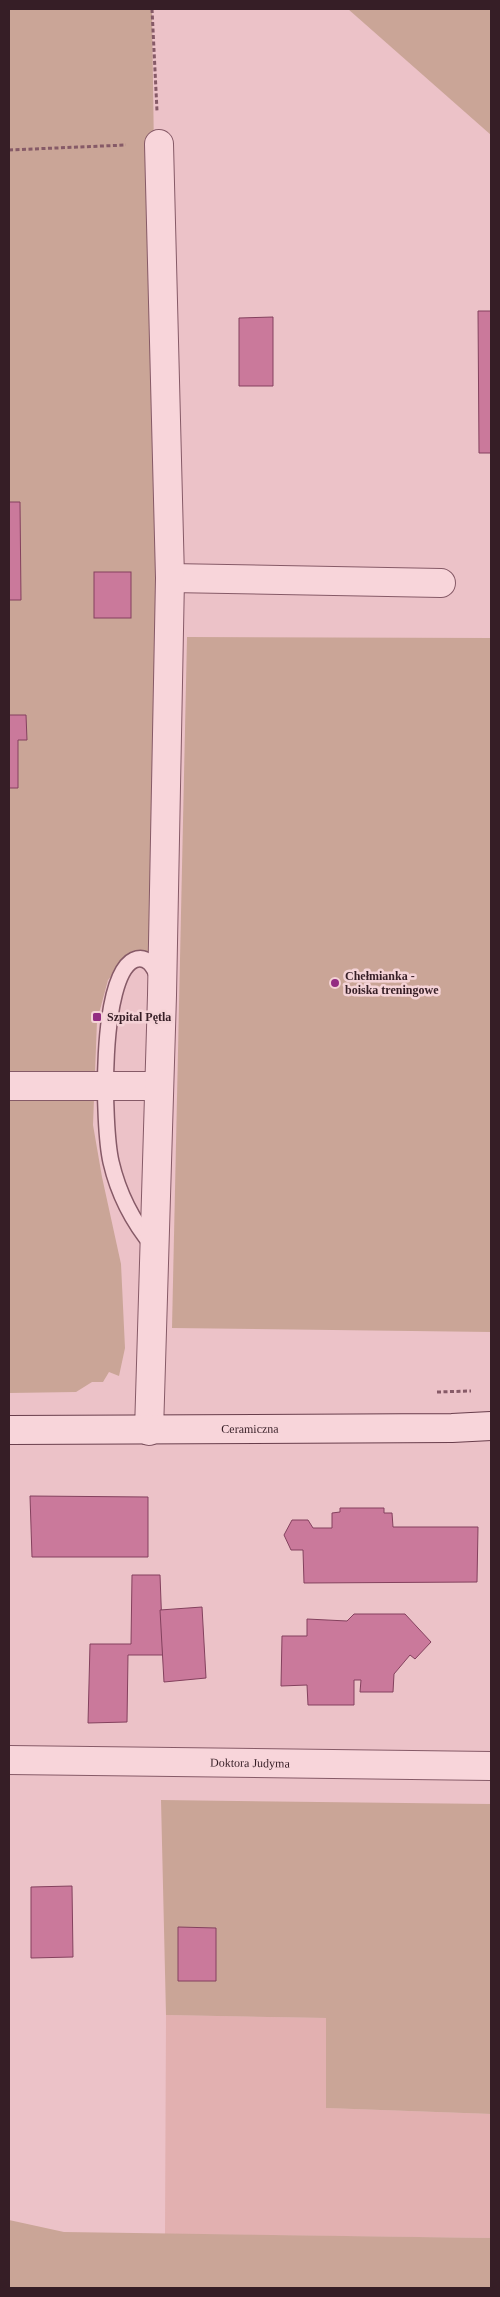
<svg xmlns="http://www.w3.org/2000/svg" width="500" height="2297" font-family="Georgia,serif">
<rect width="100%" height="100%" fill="#ecc2c8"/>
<polygon fill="#e2b0b0" points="166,2015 326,2018 327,2108 491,2114 491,2238 165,2234"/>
<g fill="#caa597">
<polygon points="9,9 152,9 158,443 155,951 132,951 108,980 97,1021 93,1125 102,1177 121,1264 125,1348 119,1376 109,1372 103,1382 92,1382 76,1392 9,1393"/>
<polygon points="348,9 491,9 491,135"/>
<polygon points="187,637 491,638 491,1332 172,1328"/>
<polygon points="161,1800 491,1804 491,2114 326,2108 326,2018 166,2015"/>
<polygon points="9,2220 64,2232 491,2238 491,2288 9,2288"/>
</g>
<g fill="#ca799b" stroke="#84415e">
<polygon points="478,311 491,311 491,453 479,453"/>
<polygon points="273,317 273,386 239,386 239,318"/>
<polygon points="9,502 20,502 21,600 9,600"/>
<rect x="94" y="572" width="37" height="46"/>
<polygon points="9,715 26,715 27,740 18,740 18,788 9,788"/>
<polygon points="30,1496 148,1497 148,1557 32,1557"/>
<polygon points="340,1508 384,1508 384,1513 392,1513 393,1527 478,1527 477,1582 304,1583 303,1550 291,1550 284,1535 292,1520 308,1520 313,1528 332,1528 332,1513 340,1512"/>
<polygon points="132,1575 160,1575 163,1655 128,1655 127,1722 88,1723 90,1644 131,1644"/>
<polygon points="202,1607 206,1678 164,1682 160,1610"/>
<polygon points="354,1614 405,1614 431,1642 415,1659 410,1655 394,1674 393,1692 360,1692 361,1680 354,1680 354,1705 308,1705 307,1685 281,1686 282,1636 307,1636 307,1619 347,1621"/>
<polygon points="72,1886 73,1957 31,1958 31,1887"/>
<polygon points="178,1927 216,1928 216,1981 178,1981"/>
</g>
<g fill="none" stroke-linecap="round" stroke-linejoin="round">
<g stroke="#865a67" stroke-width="18">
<path id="lane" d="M153 1246C133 1222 118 1192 111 1162 103 1127 99 976 134 960 147 954 155 968 158 978"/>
</g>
<g stroke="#865a67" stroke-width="30">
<g id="street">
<polyline points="170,578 441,583"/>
<polyline points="9,1086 158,1086"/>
<polyline points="149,1431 162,995 170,578 159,144"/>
<path id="s1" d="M9 1760 491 1766"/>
</g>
</g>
<g stroke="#683d4b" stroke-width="30">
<g id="secondary">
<path id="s2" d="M9 1430 452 1428 491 1426"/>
</g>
</g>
<g stroke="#865a67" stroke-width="3" stroke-dasharray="4 2.5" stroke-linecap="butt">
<polyline points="152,9 157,111"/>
<polyline points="9,150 126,145"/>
<polyline points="437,1392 471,1391"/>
</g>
<use href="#lane" stroke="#f8d5da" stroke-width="15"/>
<use href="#street" stroke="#f8d5da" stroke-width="28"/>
<use href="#secondary" stroke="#f8d5da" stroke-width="28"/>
</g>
<g fill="#932c82" stroke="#f4d2d6" stroke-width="2">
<circle cx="335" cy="983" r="5"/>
<rect x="92" y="1012" width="10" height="10" rx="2.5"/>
</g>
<g text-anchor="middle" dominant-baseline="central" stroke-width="5" stroke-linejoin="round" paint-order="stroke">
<g font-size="12" font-weight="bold" fill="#361e26" stroke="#f4d2d6" text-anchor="start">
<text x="345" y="976">Chełmianka -<tspan x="345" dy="14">boiska treningowe</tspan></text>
<text x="107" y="1017">Szpital Pętla</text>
</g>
<g font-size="12" fill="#361e26" stroke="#f4d2d6">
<text stroke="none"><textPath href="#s2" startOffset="241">Ceramiczna</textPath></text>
<text stroke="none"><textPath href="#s1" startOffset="241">Doktora Judyma</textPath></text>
</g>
</g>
<rect width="500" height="2297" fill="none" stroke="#361e26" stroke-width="20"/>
</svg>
